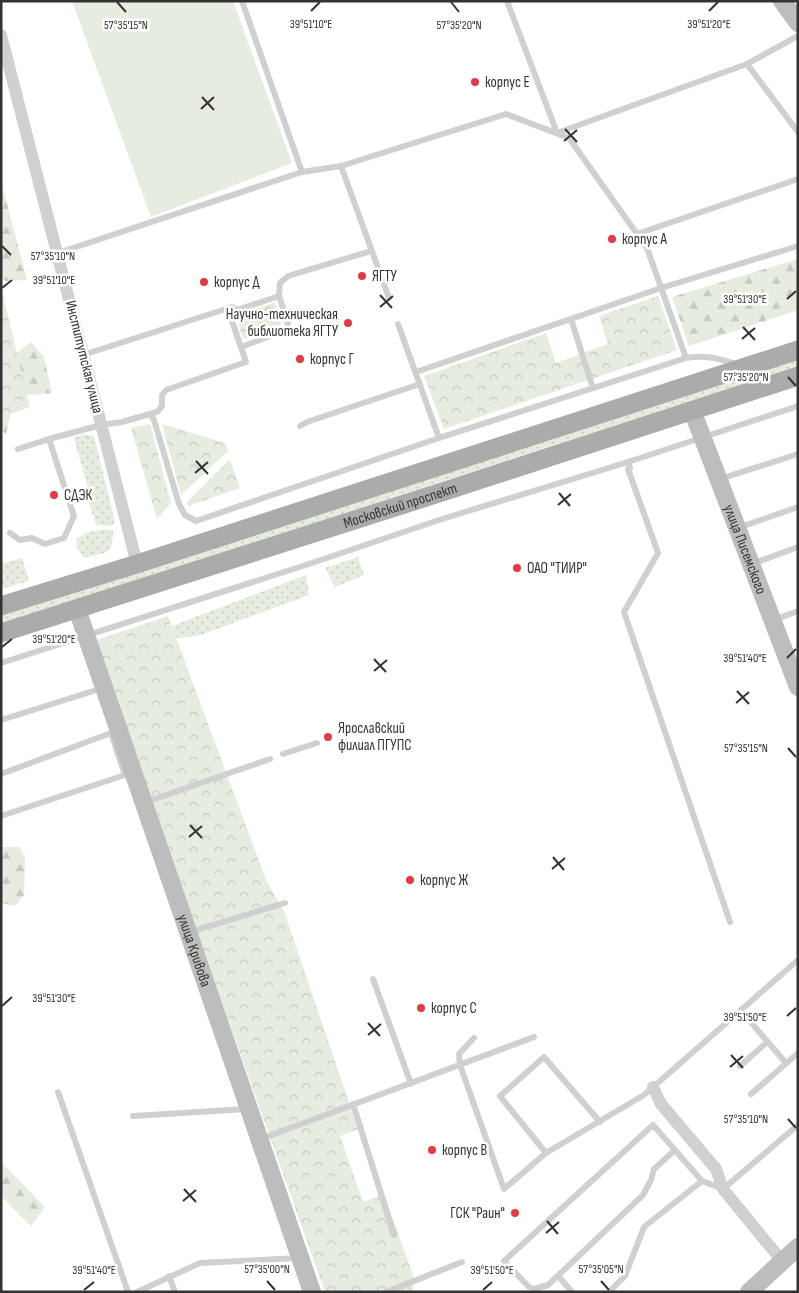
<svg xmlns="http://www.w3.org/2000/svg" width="799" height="1293" font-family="'Sofia Sans Condensed',sans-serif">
<defs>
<pattern id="grass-dots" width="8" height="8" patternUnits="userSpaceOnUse" patternTransform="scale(1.25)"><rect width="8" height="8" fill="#e6ecdf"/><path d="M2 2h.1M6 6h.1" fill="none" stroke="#c6cbc0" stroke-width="1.8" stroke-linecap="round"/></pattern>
<pattern id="forest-firs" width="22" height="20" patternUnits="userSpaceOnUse" patternTransform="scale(1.25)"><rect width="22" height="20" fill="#e6ecdf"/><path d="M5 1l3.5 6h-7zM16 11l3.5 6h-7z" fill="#c6cbc0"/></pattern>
<pattern id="park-crowns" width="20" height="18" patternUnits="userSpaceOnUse" patternTransform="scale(1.25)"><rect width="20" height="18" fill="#e6ecdf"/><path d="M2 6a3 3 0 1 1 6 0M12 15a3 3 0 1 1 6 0" fill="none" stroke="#c6cbc0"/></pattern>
</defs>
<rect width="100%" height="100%" fill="#fff"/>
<g fill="url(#grass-dots)">
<polygon points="798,359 798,366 163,572 1,623 1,616 153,569"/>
<polygon points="84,434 94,436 115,522 112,526 96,525 86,493 89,492 74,438"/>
<path d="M105 529 113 531C113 556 106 552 84 558L78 549 76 539 86 533Z"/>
<polygon points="358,557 364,575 335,587 325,568"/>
<polygon points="22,558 29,581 5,588 1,586 1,564"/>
<polygon points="306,575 309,595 198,636 176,638 172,626"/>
</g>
<g fill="url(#forest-firs)">
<polygon points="1,181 27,280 5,281 1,277"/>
<polygon points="798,259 798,310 689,346 672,297"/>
<polygon points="31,342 44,357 52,393 15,396 6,434 1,430 1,351 10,358"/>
<polygon points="1,847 19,847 25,858 24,895 15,906 1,903"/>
<polygon points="1,1162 45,1207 31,1226 1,1196"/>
</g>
<g fill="url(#park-crowns)">
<polygon points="1,287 30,407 1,417"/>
<polygon points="658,296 677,350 444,429 424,376 546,333 556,363 608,344 599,316"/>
<polygon points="275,302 281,319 281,324 278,327 246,339 243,338 237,320 238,316"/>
<polygon points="150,424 171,503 157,519 131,428"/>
<polygon points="162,424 225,443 228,451 181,495"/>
<polygon points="230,459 240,488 188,506 187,502"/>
<polygon points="168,616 266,880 284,911 358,1129 340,1136 363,1202 384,1194 414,1278 413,1292 325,1292 94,641"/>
</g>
<polygon fill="#e6ecdf" points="72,1 233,1 292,163 151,217"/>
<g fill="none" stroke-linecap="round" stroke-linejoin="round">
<g stroke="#d0d0d0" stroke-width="6">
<polyline points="242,1 302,172"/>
<polyline points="507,1 557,133 747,64 798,36"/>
<polyline points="747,64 798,132"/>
<polyline points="341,166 389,298"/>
<polyline points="637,234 798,179"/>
<polyline points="58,253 302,172 341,166 506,114 569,138 647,248 686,358"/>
<polyline points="571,319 593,388"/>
<polyline points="398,324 439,438"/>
<polyline points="241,347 284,331 287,327 288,323 279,296"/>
<polyline points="83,355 232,307 237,310"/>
<polyline points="416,372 661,288 798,246"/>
<polyline points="150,414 157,412 162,406 162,395 166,390 246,362 232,321 233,315 237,310 279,296 280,283 288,276 371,251"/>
<polyline points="300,426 307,422 420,384"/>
<polyline points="18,449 49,439"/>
<polyline points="628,462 630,468 628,469 658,553 624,612 730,922"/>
<polyline points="720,479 798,454"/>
<polyline points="738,528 798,507"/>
<path d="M10 533 20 540 32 538 45 544 64 538 74 516 49 439 101 425 122 422 150 414 154 420 179 504 185 515 196 521 439 438 686 358C705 355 719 358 738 365"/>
<polyline points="752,564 798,547"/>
<polyline points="774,620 798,611"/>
<polyline points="1,663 312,563 442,519 628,462 798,406"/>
<polyline points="1,720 103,688"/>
<polyline points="283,754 317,743"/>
<polyline points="1,774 111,733 125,775 133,772"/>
<polyline points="146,802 270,759"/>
<polyline points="1,816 125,775"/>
<polyline points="190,932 285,903"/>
<polyline points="373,979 411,1084"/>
<polyline points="739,1012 741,1011 786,1063"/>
<polyline points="474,1038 459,1054 460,1065 504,1189 546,1153 644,1095 798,960"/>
<polyline points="740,1066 767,1042"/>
<polyline points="58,1092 128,1292"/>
<polyline points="751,1094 798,1053"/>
<polyline points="353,1104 394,1235"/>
<polyline points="133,1116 247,1109"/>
<polygon points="653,1125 675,1150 654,1169 651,1180 643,1195 548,1285 534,1289 529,1287 504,1261"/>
<polyline points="261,1139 534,1037"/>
<polyline points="675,1150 702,1181"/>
<polyline points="546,1153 500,1096 544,1057 600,1122"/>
<polyline points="169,1276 175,1292"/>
<polyline points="558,1276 572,1292"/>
<polyline points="137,1292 200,1263 299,1258"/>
<polyline points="386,1292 462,1262"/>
<polyline points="609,1292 625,1276 644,1227 702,1181 723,1189 798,1125"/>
</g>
<g stroke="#d0d0d0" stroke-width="12">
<polyline points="1,35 137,564"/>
<polyline points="653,1087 661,1104 716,1169 723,1189 782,1261"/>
</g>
<g stroke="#bdbdbd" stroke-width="18">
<polyline points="782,1 798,23"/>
<path id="s1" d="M692 410 798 687"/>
<path id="s2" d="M77 609 312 1292"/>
<polyline points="749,1292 798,1247"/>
</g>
<g stroke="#ababab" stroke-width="19">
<polyline points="1,606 137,564 798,350"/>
<path id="s3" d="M1 633 442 492 798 376"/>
</g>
</g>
<path fill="none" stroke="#333" stroke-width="2" d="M117 2 126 12M451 2 459 12M311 11 320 2M709 11 718 2M202 97 214 110M201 109 214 97M565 129 577 142M564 141 577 130M2 246 11 255M2 288 12 280M380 295 392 308M787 299 796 291M380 307 393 296M743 327 755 340M742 339 755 328M788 377 796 386M196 461 208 474M195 473 208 462M559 493 570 506M558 505 571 494M2 647 12 639M787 658 796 649M374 659 386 672M374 671 387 660M737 691 749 704M736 703 749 692M788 748 796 757M190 825 202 838M189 837 202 826M553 857 564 870M552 869 565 858M2 1006 12 997M787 1016 796 1008M368 1023 380 1036M368 1035 381 1024M731 1055 743 1068M730 1067 743 1056M788 1119 796 1128M184 1189 196 1202M183 1201 196 1190M547 1221 558 1234M546 1233 559 1222M267 1281 275 1290M601 1281 609 1290M84 1290 94 1282M483 1290 492 1282"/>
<g fill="#e63946" stroke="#fff" stroke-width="2">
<circle cx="475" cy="82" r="5"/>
<circle cx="612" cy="239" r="5"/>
<circle cx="362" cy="276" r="5"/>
<circle cx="204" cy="282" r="5"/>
<circle cx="348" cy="323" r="5"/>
<circle cx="300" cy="359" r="5"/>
<circle cx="54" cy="495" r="5"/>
<circle cx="517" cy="568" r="5"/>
<circle cx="328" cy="737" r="5"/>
<circle cx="410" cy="880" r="5"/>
<circle cx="421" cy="1008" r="5"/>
<circle cx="432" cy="1150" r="5"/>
<circle cx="515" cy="1213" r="5"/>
</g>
<g text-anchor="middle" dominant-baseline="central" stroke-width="5" stroke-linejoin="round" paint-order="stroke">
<g font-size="15" fill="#333" stroke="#fff" text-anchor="start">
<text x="485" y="82">корпус Е</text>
<text x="622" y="239">корпус А</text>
<text x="372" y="276">ЯГТУ</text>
<text x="214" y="282">корпус Д</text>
<text x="338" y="314" text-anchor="end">Научно-техническая<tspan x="338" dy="17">библиотека ЯГТУ</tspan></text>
<text x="310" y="359">корпус Г</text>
<text x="64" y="495">СДЭК</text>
<text x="527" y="568">ОАО "ТИИР"</text>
<text x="338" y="728">Ярославский<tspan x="338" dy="17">филиал ПГУПС</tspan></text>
<text x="420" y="880">корпус Ж</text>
<text x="431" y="1008">корпус С</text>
<text x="442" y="1150">корпус В</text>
<text x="505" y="1213" text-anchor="end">ГСК "Раин"</text>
</g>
<g font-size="15" fill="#333" stroke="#fff">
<text transform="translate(84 357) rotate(76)">Институтская улица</text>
<text stroke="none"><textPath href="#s3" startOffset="419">Московский проспект</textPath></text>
<text stroke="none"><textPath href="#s1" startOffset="149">улица Писемского</textPath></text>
<text stroke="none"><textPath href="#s2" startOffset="361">улица Кривова</textPath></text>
</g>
</g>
<g font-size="12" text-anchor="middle" fill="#333" stroke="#fff" stroke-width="5" stroke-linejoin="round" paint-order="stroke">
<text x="709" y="28">39°51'20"E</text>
<text x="311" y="28">39°51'10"E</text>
<text x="126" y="29">57°35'15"N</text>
<text x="459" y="29">57°35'20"N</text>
<text x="53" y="260">57°35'10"N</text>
<text x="54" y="284">39°51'10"E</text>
<text x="745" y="303">39°51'30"E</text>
<text x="746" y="381">57°35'20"N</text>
<text x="54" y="643">39°51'20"E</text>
<text x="745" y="662">39°51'40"E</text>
<text x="746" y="752">57°35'15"N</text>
<text x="54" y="1002">39°51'30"E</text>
<text x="745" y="1021">39°51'50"E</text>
<text x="746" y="1123">57°35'10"N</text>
<text x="267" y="1273">57°35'00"N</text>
<text x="601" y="1273">57°35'05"N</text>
<text x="94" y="1274">39°51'40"E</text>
<text x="492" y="1274">39°51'50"E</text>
</g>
<rect width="799" height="1293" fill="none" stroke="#333333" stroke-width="5"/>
</svg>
